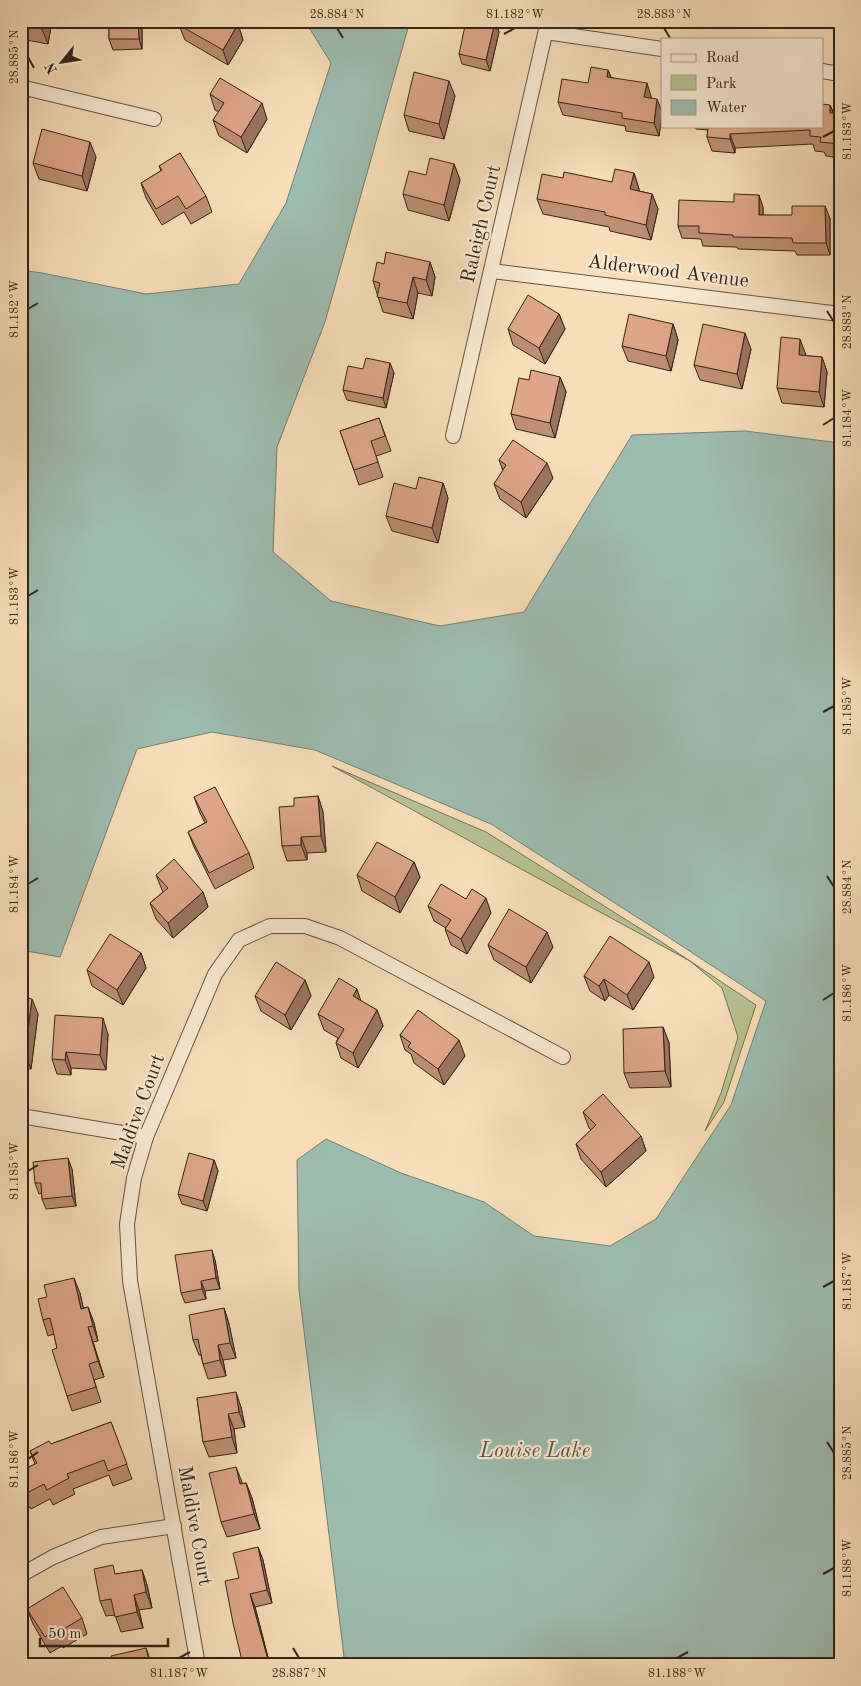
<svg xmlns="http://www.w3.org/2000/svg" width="861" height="1686" font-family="'Old Standard TT',serif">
<rect width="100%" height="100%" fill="#f7deb9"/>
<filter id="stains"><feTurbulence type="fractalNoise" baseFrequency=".004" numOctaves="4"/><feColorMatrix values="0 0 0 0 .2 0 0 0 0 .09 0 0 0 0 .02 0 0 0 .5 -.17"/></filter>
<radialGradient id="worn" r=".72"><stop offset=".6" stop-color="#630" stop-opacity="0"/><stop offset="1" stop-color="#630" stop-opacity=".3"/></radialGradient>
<polygon fill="#b8c293" stroke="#767255" points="332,766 486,832 660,941 756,1005 724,1102 705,1131 721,1093 738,1037 722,988 690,961"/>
<polygon fill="#9dbcaf" stroke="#737f72" points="305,21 410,21 325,322 277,447 273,552 331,601 440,626 524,612 632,435 745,431 840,443 840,1665 345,1665 299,1290 297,1160 326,1139 401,1173 484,1202 534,1236 610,1246 656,1219 731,1105 766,1001 665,935 491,824 315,750 212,732 137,749 60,957 21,950 21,270 42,273 146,294 239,284 286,203 331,63"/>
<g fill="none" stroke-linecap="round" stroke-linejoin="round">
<g stroke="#645240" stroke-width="16">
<g id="minor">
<polyline points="546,32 662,49"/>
<polyline points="822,71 840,74"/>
<polyline points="21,87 154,119"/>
<polyline points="492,271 840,314"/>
<polyline points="453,436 548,21"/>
<polyline points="21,1116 146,1137"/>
<polyline points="21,1575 53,1557 101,1537 174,1526"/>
<polyline points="198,1665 130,1281 127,1224 134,1178 146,1137 215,974 239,940 270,926 305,926 340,938 563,1057"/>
</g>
</g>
<use href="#minor" stroke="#faead2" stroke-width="14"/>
</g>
<g fill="#bf8f74" stroke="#332317">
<polygon points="21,21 52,21 48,44 21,39"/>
<polygon points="109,21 142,21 142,49 113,50 109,39"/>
<polygon points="495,22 499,32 490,71 462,64 459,54"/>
<polygon points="238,24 243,40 228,65 185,40 179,25"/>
<polygon points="608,70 611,77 651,96 651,98 662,112 659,136 626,131 625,126 563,115 558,102 588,83"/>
<polygon points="210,94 267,119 247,153 219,136 213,120 219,112 215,110"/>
<polygon points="455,96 444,139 409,131 404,115"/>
<polygon points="830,105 834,114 840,114 840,158 826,156 824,152 815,151 813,144 735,148 735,153 712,151 707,137 708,130 696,129 695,126 822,126"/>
<polygon points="96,157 87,191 39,179 33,163"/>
<polygon points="454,164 460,180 449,221 408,210 403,194 426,175"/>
<polygon points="159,166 206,196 212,212 191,224 184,212 162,225 146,198 141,183 161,171"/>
<polygon points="634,173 639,189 639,191 652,194 658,209 651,240 610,231 609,227 543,214 537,199 563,178 612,182"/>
<polygon points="763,207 763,215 830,218 830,255 797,255 795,251 738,249 737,247 703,246 701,239 682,238 678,226"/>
<polygon points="430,262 435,277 432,296 418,293 413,319 383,312 373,281 384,264"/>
<polygon points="559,314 565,329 545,364 513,345 508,329"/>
<polygon points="673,324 678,340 671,371 628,361 622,346"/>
<polygon points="751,349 742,389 700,380 694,365"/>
<polygon points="806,355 806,356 822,357 827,372 824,407 782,403 777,388"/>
<polygon points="363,369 394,373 386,408 347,400 343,390"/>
<polygon points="560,377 566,392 555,438 516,429 511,414 529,380"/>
<polygon points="379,418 391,451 376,456 383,477 359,485 340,431"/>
<polygon points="499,460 553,478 526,518 500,499 494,484 503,471"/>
<polygon points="443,483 448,498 438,543 392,531 386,516 416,489"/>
<polygon points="318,796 323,812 326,852 307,853 307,860 287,861 282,846 294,806"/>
<polygon points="194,797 249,853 254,868 215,889 194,847 188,832 205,823 200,813"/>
<polygon points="414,862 420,877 400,913 362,891 357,875"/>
<polygon points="156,875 203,892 208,907 173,938 156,919 150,903 163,892 162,890"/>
<polygon points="466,899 491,913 467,954 451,945 445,929 446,928 434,921 428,906"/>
<polygon points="488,945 553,947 531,983 494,960"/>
<polygon points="141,953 146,968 123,1005 92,986 87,970"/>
<polygon points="584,976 654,977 633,1010 609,995 605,1001 590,991"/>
<polygon points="305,980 311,996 291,1030 261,1011 255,996"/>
<polygon points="21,997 38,1014 31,1069 21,1068"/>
<polygon points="361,1001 377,1010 383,1026 358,1068 341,1058 336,1043 338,1038 324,1030 318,1014"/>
<polygon points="663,1027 669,1043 671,1087 630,1088 624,1073"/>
<polygon points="108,1034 106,1070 71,1068 71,1075 57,1074 52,1059"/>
<polygon points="400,1035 465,1056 444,1085 414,1063 411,1054 405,1050"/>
<polygon points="583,1112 641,1136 646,1151 606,1187 581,1159 576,1144 591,1130 589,1128"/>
<polygon points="214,1160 218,1171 207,1211 182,1204 178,1194"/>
<polygon points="72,1169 76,1206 46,1209 42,1199 42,1193 39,1194 35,1183"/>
<polygon points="215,1260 220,1289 205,1291 206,1299 185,1303 181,1293"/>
<polygon points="80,1293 83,1308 88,1307 94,1323 98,1341 93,1342 104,1377 94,1380 101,1402 72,1411 67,1396 54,1334 48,1336 43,1320"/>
<polygon points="224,1308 229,1324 236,1358 223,1360 226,1376 208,1379 203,1364 201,1355 199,1355 193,1340"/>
<polygon points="197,1398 241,1407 245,1427 234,1429 237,1453 209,1457 203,1442"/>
<polygon points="111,1422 132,1479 113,1486 109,1475 73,1489 75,1494 53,1505 50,1499 31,1509 30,1507 21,1512 21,1471 35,1464 30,1451 51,1444"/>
<polygon points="246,1483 252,1498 260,1529 227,1537 221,1522 242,1484"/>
<polygon points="258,1547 263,1560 272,1603 255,1607 270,1665 243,1665 239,1578"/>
<polygon points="142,1570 147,1585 152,1608 139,1610 143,1628 121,1632 115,1615 106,1616 100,1601 116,1574"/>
<polygon points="27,1609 82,1618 87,1634 63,1648 62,1646 50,1653 33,1624"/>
</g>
<g fill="#9b745e" stroke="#332317">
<polygon points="44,21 52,21 48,44 42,29"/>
<polygon points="138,21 142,21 142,49 139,39"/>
<polygon points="495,22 499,32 490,71 486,60"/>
<polygon points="238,24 243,40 228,65 223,50"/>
<polygon points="608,70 613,83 607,77"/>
<polygon points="449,81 455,96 444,139 439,124"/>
<polygon points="647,83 651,96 649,110 644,97"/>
<polygon points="657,99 662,112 659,136 654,123"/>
<polygon points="262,103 267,119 247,153 241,137"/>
<polygon points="830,105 836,119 830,113"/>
<polygon points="730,134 735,148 735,153 730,139"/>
<polygon points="90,142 96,157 87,191 82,176"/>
<polygon points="454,164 460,180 449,221 444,205"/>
<polygon points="634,173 639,189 636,204 630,189"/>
<polygon points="652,194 658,209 651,240 646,225"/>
<polygon points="759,195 763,207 763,227 759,215"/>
<polygon points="825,206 830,218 830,255 826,243"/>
<polygon points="430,262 435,277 432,296 426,280"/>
<polygon points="413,277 418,293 413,319 407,303"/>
<polygon points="559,314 565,329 545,364 539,348"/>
<polygon points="673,324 678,340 671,371 666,356"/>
<polygon points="745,333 751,349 742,389 737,374"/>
<polygon points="800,339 806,355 804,370 799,355"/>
<polygon points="822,357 827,372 824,407 819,392"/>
<polygon points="390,363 394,373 386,408 383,398"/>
<polygon points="560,377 566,392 555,438 550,423"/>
<polygon points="547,463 553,478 526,518 521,502"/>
<polygon points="443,483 448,498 438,543 432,528"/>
<polygon points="318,796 323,812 326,852 321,836"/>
<polygon points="301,837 307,853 307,860 301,845"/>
<polygon points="414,862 420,877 400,913 395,897"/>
<polygon points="203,892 208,907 173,938 168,923"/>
<polygon points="486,898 491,913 467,954 461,939"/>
<polygon points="547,932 553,947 531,983 526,967"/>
<polygon points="141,953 146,968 123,1005 117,990"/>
<polygon points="649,962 654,977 633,1010 627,995"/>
<polygon points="604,979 609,995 605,1001 599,986"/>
<polygon points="305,980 311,996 291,1030 285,1015"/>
<polygon points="357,989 362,1004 353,996"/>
<polygon points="32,999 38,1014 31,1069 25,1054"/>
<polygon points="377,1010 383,1026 358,1068 353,1053"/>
<polygon points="103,1018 108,1034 106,1070 100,1055"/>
<polygon points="663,1027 669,1043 671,1087 665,1071"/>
<polygon points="459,1040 465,1056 444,1085 438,1069"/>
<polygon points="66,1052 71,1068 71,1075 65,1060"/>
<polygon points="641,1136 646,1151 606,1187 601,1172"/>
<polygon points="68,1158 72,1169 76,1206 72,1196"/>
<polygon points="214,1160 218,1171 207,1211 203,1201"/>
<polygon points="212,1250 215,1260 220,1289 216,1278"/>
<polygon points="74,1278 80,1293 87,1324 81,1309"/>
<polygon points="201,1281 205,1291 206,1299 202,1289"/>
<polygon points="88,1307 94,1323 98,1341 93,1326"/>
<polygon points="224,1308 229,1324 236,1358 230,1343"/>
<polygon points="88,1327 93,1342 104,1377 98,1361"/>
<polygon points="218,1345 223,1360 226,1376 220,1360"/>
<polygon points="236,1392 241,1407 245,1427 239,1412"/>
<polygon points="228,1414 234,1429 237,1453 232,1437"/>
<polygon points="236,1467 242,1482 246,1500 240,1484"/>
<polygon points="246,1483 252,1498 260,1529 254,1514"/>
<polygon points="258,1547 263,1560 272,1603 267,1590"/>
<polygon points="142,1570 147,1585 152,1608 146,1592"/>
<polygon points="250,1594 255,1607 270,1665 268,1660"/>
<polygon points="134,1595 139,1610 143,1628 137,1612"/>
<polygon points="146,1648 151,1662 151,1665 150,1665"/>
</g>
<g fill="#dea687" stroke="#332317">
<polygon points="21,21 44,21 42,29 21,24"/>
<polygon points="109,21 138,21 139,39 109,39"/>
<polygon points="181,21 232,21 238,24 223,50 179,25"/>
<polygon points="466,21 495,22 486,60 459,54"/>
<polygon points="591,67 608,70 607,77 647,83 644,97 657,99 654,123 622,118 622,113 558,102 562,79 588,83"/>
<polygon points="414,72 449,81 439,124 404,115"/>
<polygon points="220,78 262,103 241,137 213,120 224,103 210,94"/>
<polygon points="822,104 830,105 830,113 840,114 840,144 820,142 821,137 810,136 810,130 730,134 730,139 707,137 708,126 822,126"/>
<polygon points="42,129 90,142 82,176 33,163"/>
<polygon points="180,153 206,196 186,209 178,196 156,209 141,183 162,170 159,166"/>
<polygon points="430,158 454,164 444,205 403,194 409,171 426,175"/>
<polygon points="615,169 634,173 630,189 652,194 646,225 605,215 605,212 537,199 542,174 563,178 564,172 612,182"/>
<polygon points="734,194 759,195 759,215 792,215 792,206 825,206 826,243 793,243 792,238 733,237 733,235 699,233 699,226 678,226 679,200 734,202"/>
<polygon points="386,252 430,262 426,280 413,277 407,303 377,297 380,283 373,281 377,262 384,264"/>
<polygon points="528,295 559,314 539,348 508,329"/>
<polygon points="629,314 673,324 666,356 622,346"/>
<polygon points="703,324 745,333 737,374 694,365"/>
<polygon points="781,337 800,339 799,355 822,357 819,392 777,388"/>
<polygon points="366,358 390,363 383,398 343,390 348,366 363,369"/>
<polygon points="531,370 560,377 550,423 511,414 519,378 529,380"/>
<polygon points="379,418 385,436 371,441 378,462 354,470 340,431"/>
<polygon points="513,440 547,463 521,502 494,484 506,465 499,460"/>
<polygon points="419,477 443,483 432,528 386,516 394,483 416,489"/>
<polygon points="215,787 249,853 209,873 188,832 207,822 194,797"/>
<polygon points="318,796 321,836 301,837 301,845 282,846 279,807 294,806 294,798"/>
<polygon points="377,842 414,862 395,897 357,875"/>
<polygon points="174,859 203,892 168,923 150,903 168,888 156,875"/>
<polygon points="441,884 466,899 472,889 486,898 461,939 445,929 451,920 428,906"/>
<polygon points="509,909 547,932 526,967 488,945"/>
<polygon points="110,934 141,953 117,990 87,970"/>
<polygon points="610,936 649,962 627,995 604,979 599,986 584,976"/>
<polygon points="276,962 305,980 285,1015 255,996"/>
<polygon points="339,978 357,989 353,996 377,1010 353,1053 336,1043 344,1029 318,1014"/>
<polygon points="21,997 32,999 25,1054 21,1054"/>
<polygon points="418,1010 459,1040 438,1069 408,1047 411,1043 400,1035"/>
<polygon points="55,1015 103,1018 100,1055 66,1052 65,1060 52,1059"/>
<polygon points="663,1027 665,1071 624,1073 623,1029"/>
<polygon points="603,1094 641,1136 601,1172 576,1144 596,1125 583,1112"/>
<polygon points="189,1153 214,1160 203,1201 178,1194"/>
<polygon points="68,1158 72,1196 42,1199 41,1183 35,1183 33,1162"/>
<polygon points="212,1250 216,1278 201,1281 202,1289 181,1293 175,1255"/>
<polygon points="74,1278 81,1309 88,1307 93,1326 88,1327 98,1361 89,1364 96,1387 67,1396 52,1350 57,1348 50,1318 43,1320 38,1299 47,1297 44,1285"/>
<polygon points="224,1308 230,1343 218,1345 220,1360 203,1364 198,1339 193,1340 189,1315"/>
<polygon points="236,1392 239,1412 228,1414 232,1437 203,1442 197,1398"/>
<polygon points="111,1422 127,1464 108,1471 104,1460 67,1474 69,1478 47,1490 44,1484 25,1494 24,1492 21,1494 21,1471 37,1463 30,1451 49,1441 51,1444"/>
<polygon points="236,1467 240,1484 246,1483 254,1514 221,1522 209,1473"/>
<polygon points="258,1547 267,1590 250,1594 268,1660 247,1665 243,1665 233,1623 225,1581 239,1578 233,1553"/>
<polygon points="113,1565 115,1574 142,1570 146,1592 134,1595 137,1612 115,1617 111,1599 100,1601 94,1569"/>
<polygon points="63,1587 82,1618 57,1633 56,1630 45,1637 27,1609"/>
<polygon points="146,1648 150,1665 113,1665 111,1656"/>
</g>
<path fill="none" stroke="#332317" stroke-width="2" d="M337 28 343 38M664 28 670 38M504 34 515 28M28 57 34 68M823 137 834 131M28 309 38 303M827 311 834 322M823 425 834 418M28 596 38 590M823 712 834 706M827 876 834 887M28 884 38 878M823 1000 834 993M28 1171 38 1165M823 1287 834 1281M827 1442 834 1453M28 1459 38 1452M823 1574 834 1568M293 1648 299 1658M179 1658 190 1652M677 1658 688 1652"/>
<g text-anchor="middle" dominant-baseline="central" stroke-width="4.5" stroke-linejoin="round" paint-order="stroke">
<g font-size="20" fill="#332317" stroke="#faead2">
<text transform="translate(482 224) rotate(-77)">Raleigh Court</text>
<text transform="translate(668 272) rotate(7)">Alderwood Avenue</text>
<text transform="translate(139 1112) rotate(-70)">Maldive Court</text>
<text transform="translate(194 1526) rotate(80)">Maldive Court</text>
</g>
<g font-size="21" font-style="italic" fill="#535145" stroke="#faead2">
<text x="535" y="1451">Louise Lake</text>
</g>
</g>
<rect width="861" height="1686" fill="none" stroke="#f7deb9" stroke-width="55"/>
<rect x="661" y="38" width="162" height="90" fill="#faead2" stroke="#aa9a87"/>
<rect x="671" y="54" width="25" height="8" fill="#faead2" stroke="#aa9a87"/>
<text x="706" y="62" font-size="15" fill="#332317">Road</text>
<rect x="671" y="75" width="25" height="15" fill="#b8c293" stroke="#aa9a87"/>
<text x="706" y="88" font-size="15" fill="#332317">Park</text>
<rect x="671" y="100" width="25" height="15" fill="#9dbcaf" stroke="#aa9a87"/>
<text x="706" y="112" font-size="15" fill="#332317">Water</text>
<g transform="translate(62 62) rotate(240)" stroke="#faead2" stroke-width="4" paint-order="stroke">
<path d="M0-4L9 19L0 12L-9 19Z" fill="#332317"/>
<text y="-8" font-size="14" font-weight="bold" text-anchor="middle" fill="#332317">N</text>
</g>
<path d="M40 1638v8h128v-8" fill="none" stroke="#332317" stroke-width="2.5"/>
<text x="48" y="1638" font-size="15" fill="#332317" stroke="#faead2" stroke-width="4" paint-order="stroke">50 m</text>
<rect x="28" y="28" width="806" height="1630" fill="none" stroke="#332317" stroke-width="2"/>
<g font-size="12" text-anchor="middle" fill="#332317">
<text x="337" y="18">28.884°N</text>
<text x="515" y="18">81.182°W</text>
<text x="664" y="18">28.883°N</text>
<text transform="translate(14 57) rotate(-90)" y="4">28.885°N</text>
<text transform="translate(847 131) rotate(-90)" y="4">81.183°W</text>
<text transform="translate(14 309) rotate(-90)" y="4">81.182°W</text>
<text transform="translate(847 322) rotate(-90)" y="4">28.883°N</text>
<text transform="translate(847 418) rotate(-90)" y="4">81.184°W</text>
<text transform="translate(14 596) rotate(-90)" y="4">81.183°W</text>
<text transform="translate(847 706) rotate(-90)" y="4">81.185°W</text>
<text transform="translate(14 884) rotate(-90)" y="4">81.184°W</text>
<text transform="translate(847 887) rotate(-90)" y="4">28.884°N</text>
<text transform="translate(847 993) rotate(-90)" y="4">81.186°W</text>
<text transform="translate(14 1171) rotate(-90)" y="4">81.185°W</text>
<text transform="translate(847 1281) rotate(-90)" y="4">81.187°W</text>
<text transform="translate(847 1453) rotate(-90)" y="4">28.885°N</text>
<text transform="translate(14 1459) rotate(-90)" y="4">81.186°W</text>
<text transform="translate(847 1568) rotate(-90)" y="4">81.188°W</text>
<text x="179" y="1677">81.187°W</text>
<text x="299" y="1677">28.887°N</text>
<text x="677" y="1677">81.188°W</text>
</g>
<rect width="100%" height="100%" filter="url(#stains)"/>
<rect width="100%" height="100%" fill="url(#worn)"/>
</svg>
